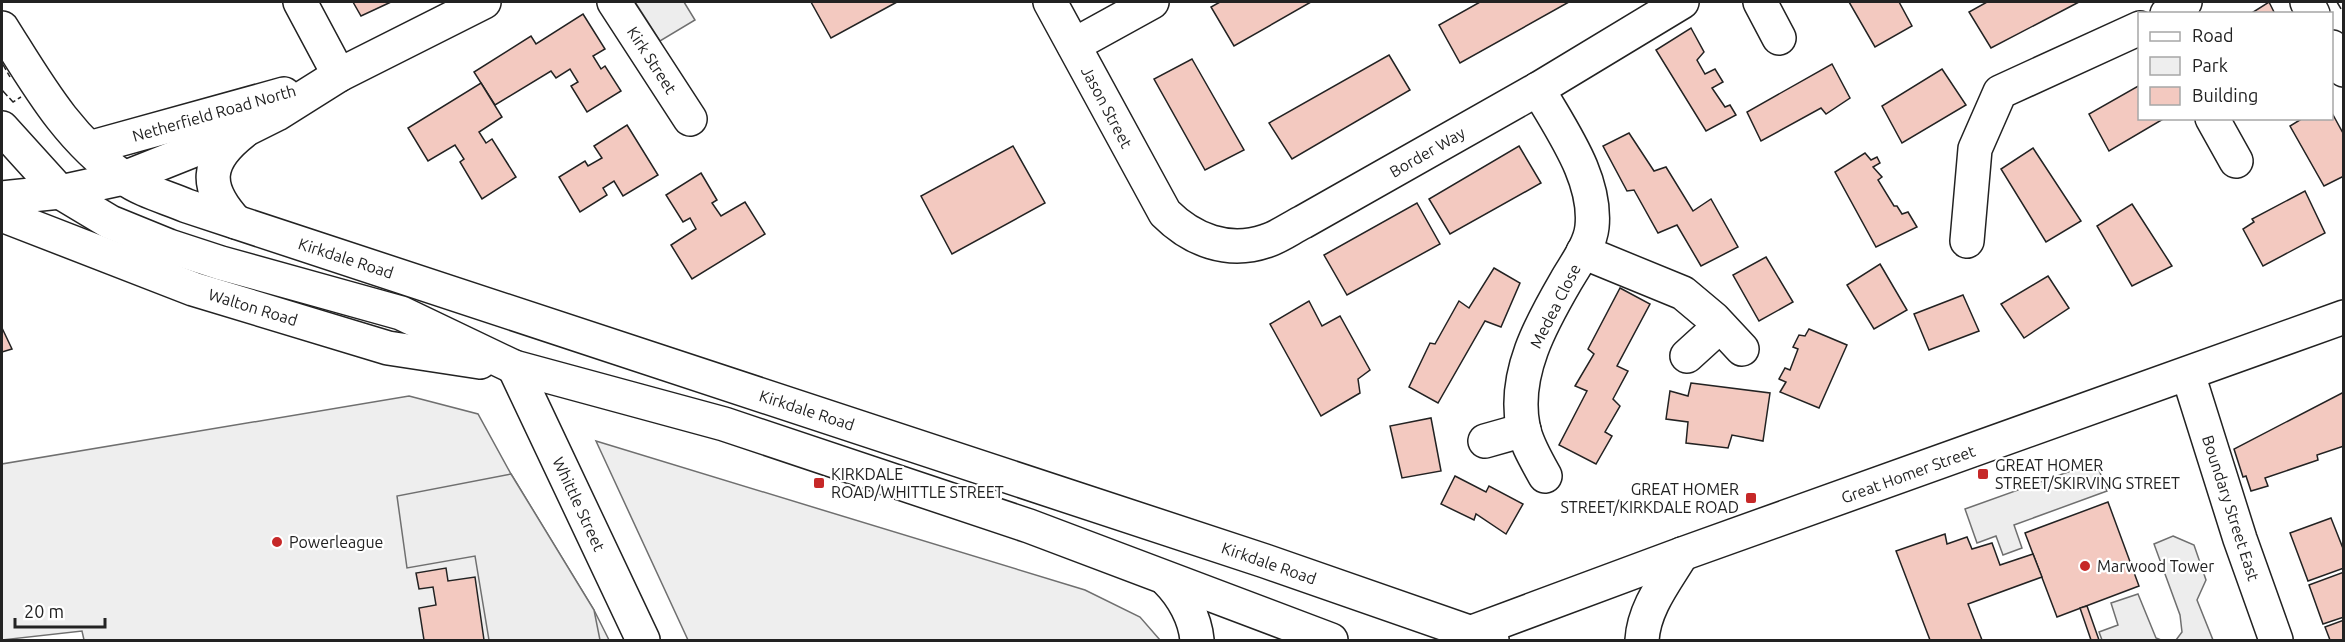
<svg xmlns="http://www.w3.org/2000/svg" width="2345" height="642" font-family="Ubuntu,sans-serif">
<rect width="100%" height="100%" fill="#fff"/>
<g fill="#eee" stroke="#6f6f6f" stroke-width="1.5">
<polygon points="409,396 478,414 511,474 594,610 609,640 84,640 82,631 2,640 2,464"/>
<polygon points="596,441 1085,590 1140,617 1160,640 688,640"/>
</g>
<g fill="#ededed" stroke="#6f6f6f" stroke-width="1.5">
<polygon points="635,2 684,2 695,20 660,41"/>
<polygon points="2096,462 2107,491 2014,525 2022,548 2003,555 1996,536 1977,543 1965,509"/>
<polygon points="511,474 594,610 600,640 489,640 475,556 407,568 397,496"/>
<polygon points="2173,536 2194,545 2206,580 2197,600 2213,640 2176,640 2182,632 2180,615 2154,544"/>
<polygon points="2138,594 2156,638 2161,640 2102,640 2099,632 2118,625 2111,603"/>
</g>
<g fill="#f3c9c0" stroke="#222" stroke-width="1.5">
<polygon points="353,2 391,2 361,16"/>
<polygon points="811,2 897,2 831,38"/>
<polygon points="1220,2 1311,2 1234,46 1211,7"/>
<polygon points="1480,2 1569,2 1460,63 1439,25"/>
<polygon points="1849,2 1899,2 1912,26 1875,47"/>
<polygon points="1987,2 2079,2 1991,48 1969,12"/>
<polygon points="2269,2 2275,14 2250,14"/>
<polygon points="583,14 605,49 593,56 601,69 605,66 621,91 587,112 571,86 578,82 570,69 556,78 551,71 495,105 474,72 531,36 536,44"/>
<polygon points="1691,28 1704,52 1697,60 1705,74 1715,69 1723,82 1712,88 1725,107 1730,105 1736,115 1706,131 1656,50"/>
<polygon points="1389,55 1410,90 1292,159 1269,123"/>
<polygon points="1192,59 1244,150 1205,170 1154,79"/>
<polygon points="1832,64 1850,98 1826,114 1821,108 1761,141 1747,112"/>
<polygon points="1942,69 1966,105 1902,143 1882,106"/>
<polygon points="481,83 502,117 479,132 486,143 492,139 516,177 482,199 460,162 464,159 455,145 428,161 408,128"/>
<polygon points="2140,85 2140,118 2165,118 2109,151 2089,114"/>
<polygon points="2332,113 2344,135 2344,176 2324,186 2290,126 2303,118 2332,118"/>
<polygon points="627,125 658,175 623,196 614,181 603,188 607,195 580,212 559,177 585,161 588,166 602,158 594,146"/>
<polygon points="1629,133 1654,171 1666,167 1693,211 1711,199 1738,247 1701,266 1677,225 1658,233 1634,190 1627,191 1603,146"/>
<polygon points="1013,146 1045,203 952,254 921,196"/>
<polygon points="1519,146 1541,183 1450,234 1429,199"/>
<polygon points="2033,148 2081,221 2046,242 2001,169"/>
<polygon points="1865,153 1871,160 1877,157 1880,163 1873,167 1882,177 1878,180 1894,206 1897,206 1902,214 1908,212 1917,227 1876,247 1835,172"/>
<polygon points="701,173 717,200 712,203 721,216 745,202 765,234 692,279 671,245 696,229 690,218 683,222 666,195"/>
<polygon points="2305,191 2325,233 2263,266 2243,229 2254,222 2252,219"/>
<polygon points="1417,203 1440,244 1347,295 1324,255"/>
<polygon points="2132,204 2172,266 2132,286 2097,226"/>
<polygon points="1766,257 1793,302 1759,321 1733,275"/>
<polygon points="1880,264 1907,310 1874,329 1847,285"/>
<polygon points="1494,268 1520,283 1501,327 1485,321 1438,403 1409,387 1430,343 1435,344 1459,301 1469,308"/>
<polygon points="2048,276 2069,308 2024,338 2001,304"/>
<polygon points="1620,288 1650,304 1617,366 1628,371 1613,399 1620,406 1605,432 1612,436 1596,464 1559,445 1587,391 1575,386 1594,354 1588,349"/>
<polygon points="1963,295 1979,331 1929,350 1914,314"/>
<polygon points="1309,301 1322,326 1340,316 1370,370 1358,379 1360,393 1321,416 1270,324"/>
<polygon points="2,328 12,349 2,352"/>
<polygon points="1809,329 1847,345 1819,408 1780,392 1786,382 1779,379 1785,368 1790,370 1798,349 1793,347 1799,335 1805,336"/>
<polygon points="1691,383 1770,393 1763,441 1732,435 1728,448 1686,443 1688,422 1666,419 1670,391 1688,396"/>
<polygon points="2344,392 2344,446 2317,455 2318,460 2265,478 2268,486 2251,491 2246,476 2243,477 2234,449"/>
<polygon points="1431,418 1441,471 1402,478 1390,426"/>
<polygon points="1455,476 1486,492 1489,486 1523,504 1506,534 1476,514 1474,520 1441,504"/>
<polygon points="2108,502 2139,586 2057,617 2025,533"/>
<polygon points="2331,518 2344,551 2344,568 2308,581 2290,533"/>
<polygon points="1945,534 1947,544 1967,537 1972,549 1992,543 2000,565 2033,554 2042,577 1968,604 1982,640 1930,640 1896,551"/>
<polygon points="446,568 448,581 475,577 484,640 424,640 419,608 436,605 433,587 419,589 416,573"/>
<polygon points="2344,572 2344,617 2323,624 2309,585"/>
<polygon points="2087,606 2099,640 2091,640 2080,608"/>
<polygon points="2344,620 2344,640 2330,640 2325,627"/>
</g>
<g fill="none" stroke-linecap="round" stroke-linejoin="round">
<g stroke="#222" stroke-width="36">
<g id="minor">
<polyline points="300,2 339,75"/>
<polyline points="614,2 690,119"/>
<path d="M1050 2 1165 213C1192 240 1228 254 1266 241 1279 237 1291 228 1303 222L1538 89 1682 2"/>
<polyline points="1760,2 1779,38"/>
<polyline points="2307,2 2313,14"/>
<polyline points="2167,14 2185,2"/>
<polyline points="1074,45 1152,2"/>
<polyline points="2332,47 2344,70"/>
<path d="M1538 89C1561 130 1597 178 1592 227 1590 246 1575 265 1566 281 1541 324 1513 374 1523 426 1526 444 1537 461 1545 476"/>
<polyline points="2212,118 2236,161"/>
<polyline points="89,148 284,94"/>
<polyline points="124,178 247,129 277,114 339,75 484,2"/>
<path d="M236 222C204 187 205 162 243 132"/>
<polyline points="1967,241 1975,149 2000,92 2140,28"/>
<polyline points="1583,252 1683,293 1714,319 1742,349"/>
<polyline points="1687,356 1720,326"/>
<polyline points="514,367 643,640"/>
<polyline points="2188,374 2240,539 2276,640"/>
<polyline points="1485,441 1524,430"/>
<path d="M1167 580C1183 596 1195 618 1197 640"/>
<polyline points="1456,638 1682,554 2344,317"/>
<path d="M1642 640C1644 608 1665 582 1682 554"/>
</g>
</g>
<g stroke="#222" stroke-width="36">
<g id="highway">
<path d="M2 28C38 85 67 138 124 178 142 191 166 197 187 206L1265 561 1492 640"/>
<polyline points="2,128 60,192 110,222 169,246 221,263 401,313 514,367 724,424 1029,526 1331,640"/>
<polyline points="2,198 60,192 124,178"/>
<polyline points="2,215 193,289 388,348 480,362"/>
</g>
</g>
<use href="#minor" stroke="#fff" stroke-width="33"/>
<use href="#highway" stroke="#fff" stroke-width="33"/>
<g stroke="#222" stroke-width="1.5" stroke-dasharray="8 3" stroke-linecap="butt">
<polyline points="2337,2 2344,14"/>
<polyline points="2,63 10,77"/>
<polyline points="2,90 13,102 21,97"/>
</g>
</g>
<g fill="#c62828" stroke="#fff" stroke-width="2">
<rect x="1977" y="468" width="12" height="12" rx="3"/>
<rect x="813" y="477" width="12" height="12" rx="3"/>
<rect x="1745" y="492" width="12" height="12" rx="3"/>
<circle cx="277" cy="542" r="6"/>
<circle cx="2085" cy="566" r="6"/>
</g>
<g text-anchor="middle" dominant-baseline="central" stroke-width="4.5" stroke-linejoin="round" paint-order="stroke">
<g font-size="16" fill="#222" stroke="#fff">
<text transform="translate(652 60) rotate(57)">Kirk Street</text>
<text transform="translate(1107 107) rotate(62)">Jason Street</text>
<text transform="translate(214 113) rotate(-16)">Netherfield Road North</text>
<text transform="translate(1427 152) rotate(-30)">Border Way</text>
<text transform="translate(346 258) rotate(18)">Kirkdale Road</text>
<text transform="translate(1555 306) rotate(-63)">Medea Close</text>
<text transform="translate(253 307) rotate(17)">Walton Road</text>
<text transform="translate(807 410) rotate(18)">Kirkdale Road</text>
<text transform="translate(1908 474) rotate(-20)">Great Homer Street</text>
<text transform="translate(579 504) rotate(65)">Whittle Street</text>
<text transform="translate(2231 508) rotate(72)">Boundary Street East</text>
<text transform="translate(1269 563) rotate(19)">Kirkdale Road</text>
</g>
<g font-size="16" fill="#222" stroke="#fff" text-anchor="start">
<text x="1995" y="465">GREAT HOMER<tspan x="1995" dy="18">STREET/SKIRVING STREET</tspan></text>
<text x="831" y="474">KIRKDALE<tspan x="831" dy="18">ROAD/WHITTLE STREET</tspan></text>
<text x="1739" y="489" text-anchor="end">GREAT HOMER<tspan x="1739" dy="18">STREET/KIRKDALE ROAD</tspan></text>
<text x="289" y="542">Powerleague</text>
<text x="2097" y="566">Marwood Tower</text>
</g>
</g>
<rect width="2345" height="642" fill="none" stroke="#222222" stroke-width="6"/>
<rect x="2138" y="12" width="195" height="108" fill="#ffffff" stroke="#a7a7a7" stroke-width="1.5"/>
<rect x="2150" y="32" width="30" height="9" fill="#ffffff" stroke="#a7a7a7" stroke-width="1.5"/>
<text x="2192" y="42" font-size="18" fill="#222222">Road</text>
<rect x="2150" y="57" width="30" height="18" fill="#eeeeee" stroke="#a7a7a7" stroke-width="1.5"/>
<text x="2192" y="72" font-size="18" fill="#222222">Park</text>
<rect x="2150" y="87" width="30" height="18" fill="#f3c9c0" stroke="#a7a7a7" stroke-width="1.5"/>
<text x="2192" y="102" font-size="18" fill="#222222">Building</text>
<path d="M15 618v9h90v-9" fill="none" stroke="#222222" stroke-width="3"/>
<text x="24" y="618" font-size="18" fill="#222222" stroke="#ffffff" stroke-width="4.5" paint-order="stroke">20 m</text>
</svg>
